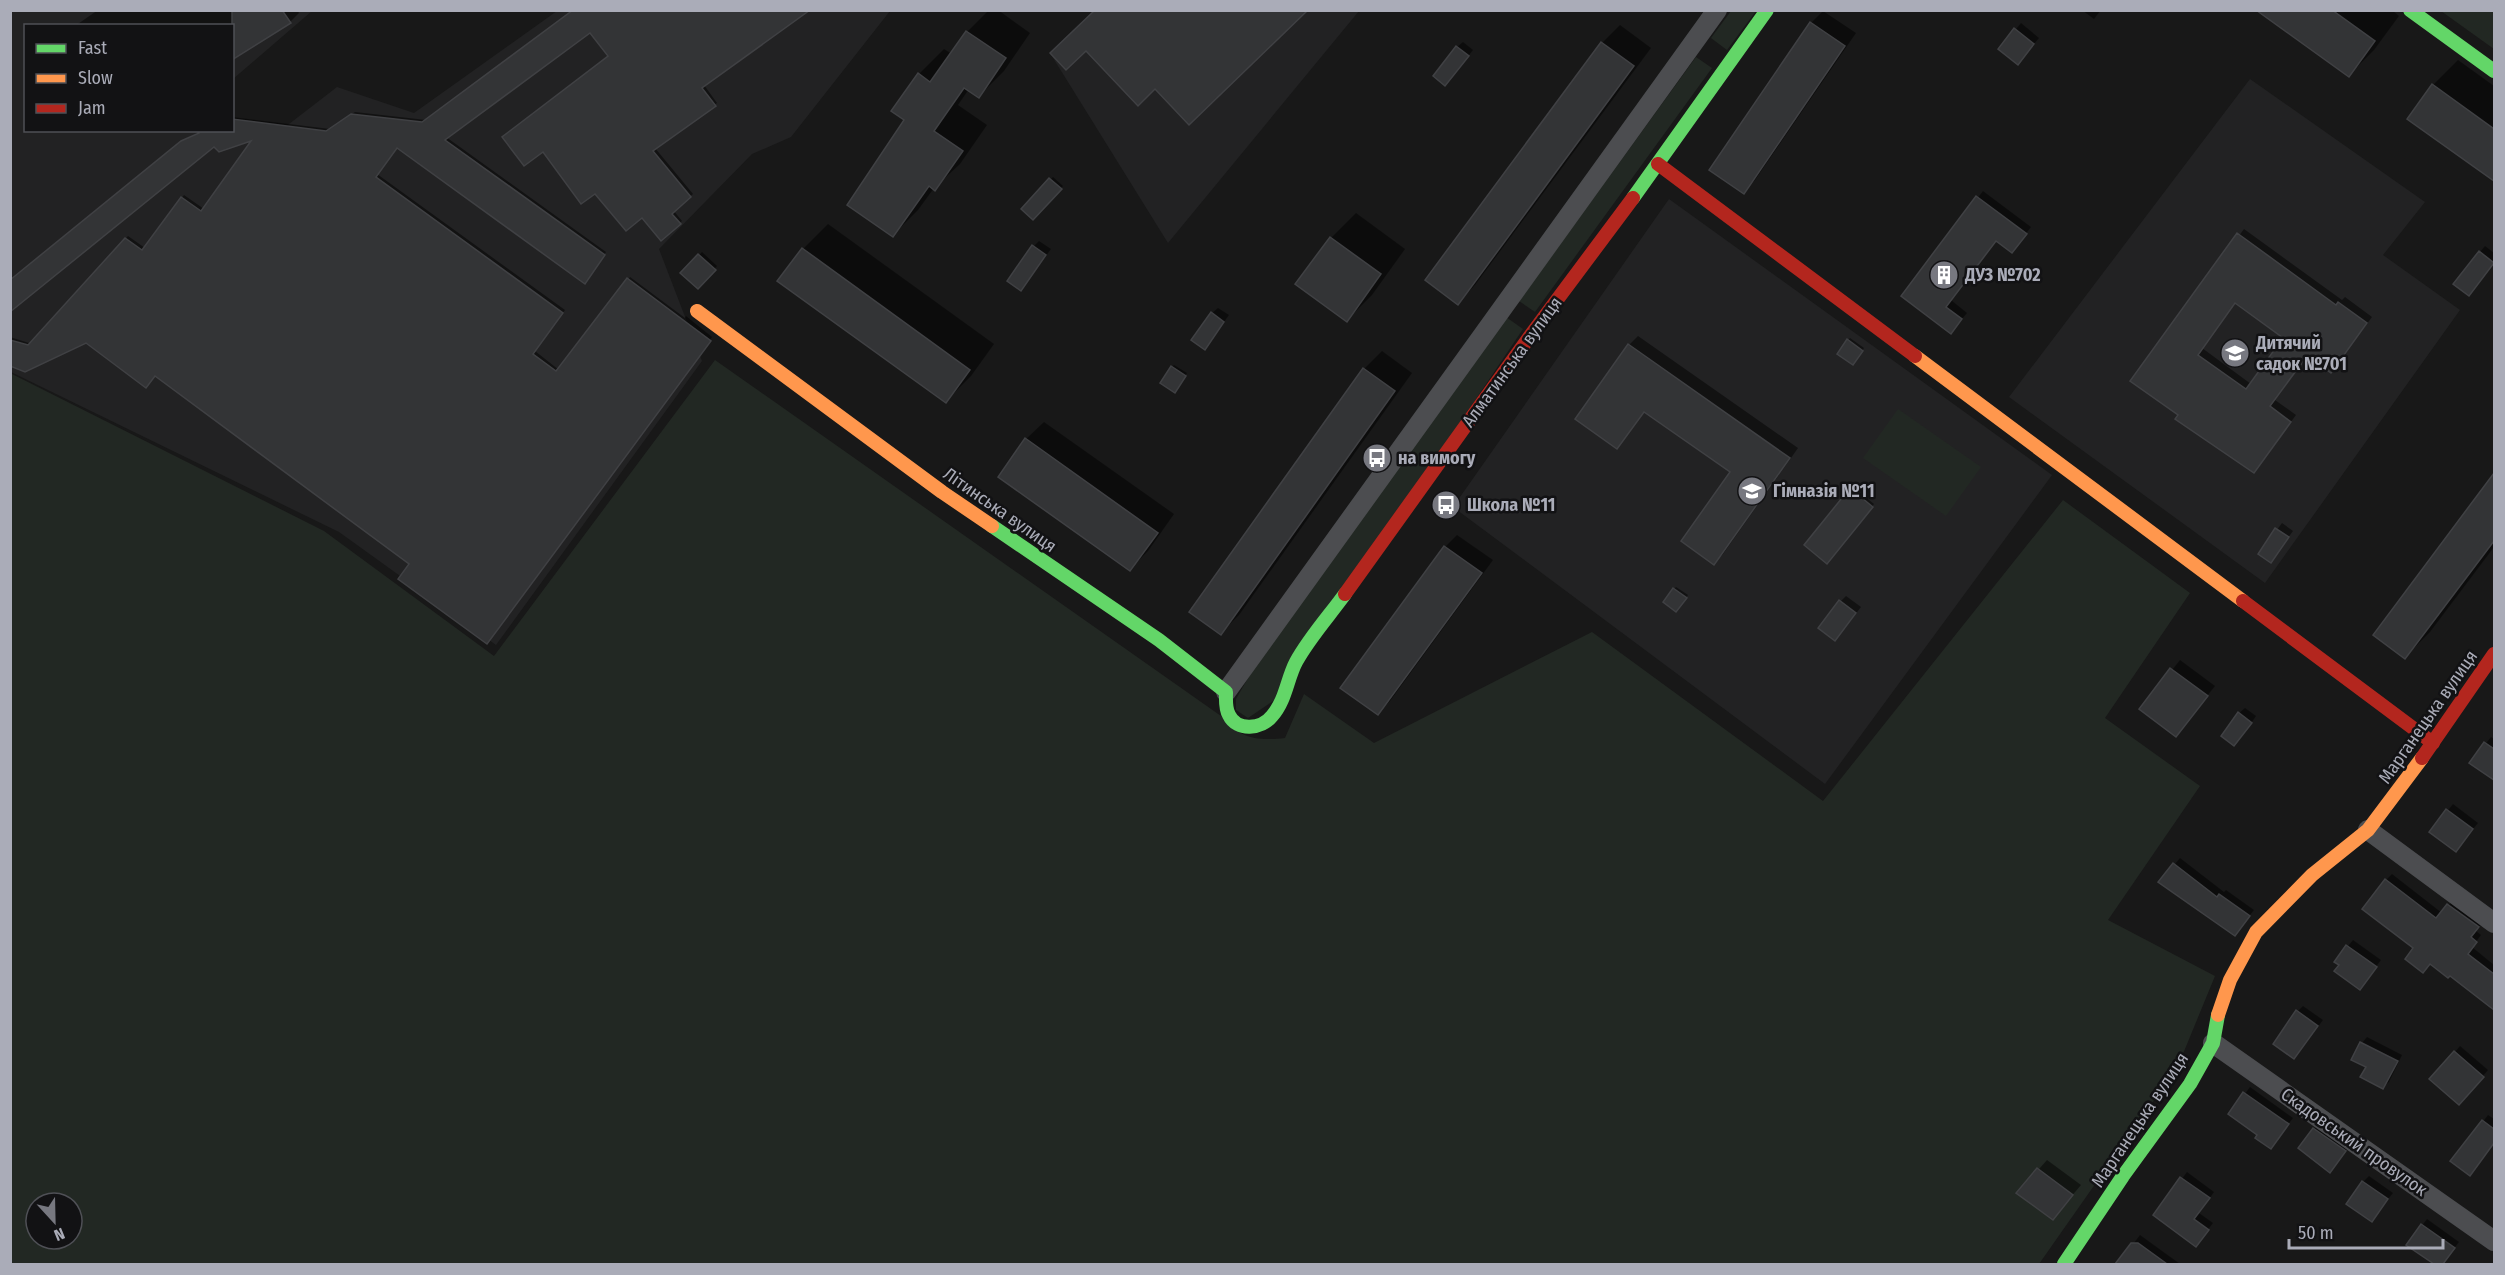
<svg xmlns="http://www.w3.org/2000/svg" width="2505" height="1275" font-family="'Fira Sans Condensed',sans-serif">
<rect width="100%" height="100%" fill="#181818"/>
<g fill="#222223">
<polygon points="10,11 312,11 233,79 232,26 26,26 26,130 232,130 267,141 337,87 414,113 557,11 890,11 791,137 752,154 659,249 702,361 496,645 339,532 11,372"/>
<polygon points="1095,11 1359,11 1168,243 1050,53"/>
<polygon points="2250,79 2425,202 2383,255 2460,310 2265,583 2009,397"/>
<polygon points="1669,199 2052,475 1825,784 1453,507"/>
</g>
<g fill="#222823" fill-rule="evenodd">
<polygon points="1731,11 1756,11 1727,50 1711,38"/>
<polygon points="2441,11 2494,11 2494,49"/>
<polygon points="1696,57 1712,68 1535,312 1519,301"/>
<polygon points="1506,317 1523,329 1273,701 1248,718 1236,710 1236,699 1270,640"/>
<path d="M715 360 1221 716C1241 739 1256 741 1285 738L1304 694 1374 743 1592 632 1823 801 2063 500 2190 593 2105 718 2200 786 2108 920 2215 976 2178 1066 2039 1264H11L10 373 324 531 494 656ZM36 1203H72V1239H36Z"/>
<polygon points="1898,409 1981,467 1946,516 1863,458"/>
</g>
<g fill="#0007" fill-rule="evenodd">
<polygon points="98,10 297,10 299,13 290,22 232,26 75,26"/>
<polygon points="575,10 704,85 717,103 655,148 693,194 673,210 682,221 661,239 609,56 591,31 446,137 606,252 587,279 397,147 377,174 565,310 535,351 559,370 630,277 685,318 686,316 712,337 489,639 411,564 155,375 86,342 10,364 10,337 32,344 128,236 145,248 184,195 204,209 255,138 214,145 185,139 203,130 232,130 232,117 330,129 355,112 426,120"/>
<polygon points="989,10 998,10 1030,33 1004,71 979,96 969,89 958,105 987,125 960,164 934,188 918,210 893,235 906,119 919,74 944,49 952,54 967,32"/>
<polygon points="2082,10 2101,10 2094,19"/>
<polygon points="2259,10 2392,10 2399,16 2374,50 2349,75"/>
<polygon points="1823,11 1856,33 1755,180 1743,192 1811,23"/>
<polygon points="2021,23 2039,38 2023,57 2000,49"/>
<polygon points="1620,25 1651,48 1475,285 1458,303 1427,280 1602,43"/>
<polygon points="1463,42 1473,50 1451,78 1457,47"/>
<polygon points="2458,60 2494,86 2494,179 2409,118 2433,85"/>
<polygon points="1053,177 1063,186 1033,218 1023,209"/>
<polygon points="1983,191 2031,227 2017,245 1996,240 1951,300 1967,313 1956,326 1903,296"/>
<polygon points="1356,213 1405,249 1372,295 1347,320 1331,238"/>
<polygon points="828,224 994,344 971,376 946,401 803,249"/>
<path d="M2244 229 2342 300 2345 297 2372 317 2336 365 2308 355 2275 400 2296 415 2259 465 2180 415 2132 381ZM2236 302 2285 337 2251 384 2202 348Z"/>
<polygon points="1039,241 1051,249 1026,283 1034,246"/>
<polygon points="2485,246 2494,253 2494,263 2469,294 2480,252"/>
<polygon points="702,252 717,266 698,287 682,273"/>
<polygon points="1218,308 1229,315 1205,348 1212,313"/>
<polygon points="1638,336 1798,448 1723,554 1714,563 1732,472 1645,411 1617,447 1577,419 1629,345"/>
<polygon points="1850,338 1864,348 1855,361 1848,340"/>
<polygon points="1382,351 1412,373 1239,615 1221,633 1364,369"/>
<polygon points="1174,365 1187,373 1177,388 1172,367"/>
<polygon points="1044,422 1174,514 1148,551 1130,569 1026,439"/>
<polygon points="2494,476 2494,547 2430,632 2405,657 2375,634"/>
<polygon points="1853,487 1874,504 1829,560 1851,489"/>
<polygon points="2282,523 2293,531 2271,561 2260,553"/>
<polygon points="1457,535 1493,560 1390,701 1378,713 1342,688 1445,547"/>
<polygon points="1676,587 1688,595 1679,608 1674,589"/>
<polygon points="1846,596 1861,607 1841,633 1841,601"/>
<polygon points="2180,660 2215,686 2176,735 2141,709"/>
<polygon points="2245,708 2256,716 2240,739 2239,713"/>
<polygon points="2491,737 2494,739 2494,779 2471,762"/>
<polygon points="2453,804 2478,823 2456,850 2431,832"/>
<polygon points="2180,858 2224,892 2226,890 2254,910 2235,934 2160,882"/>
<polygon points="2392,874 2442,913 2454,899 2484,921 2476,931 2481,935 2472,947 2494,965 2494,1008 2416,948 2386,880"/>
<polygon points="2353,940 2381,960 2360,988 2336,961"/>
<polygon points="2303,1006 2323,1020 2300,1051 2298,1011"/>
<polygon points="2367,1037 2402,1055 2389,1082 2383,1087 2368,1066 2362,1043"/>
<polygon points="2460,1046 2488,1070 2465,1097 2455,1052"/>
<polygon points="2250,1087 2293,1118 2271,1147 2259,1134 2230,1114"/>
<polygon points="2488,1115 2494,1119 2494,1143 2476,1168 2453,1161"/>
<polygon points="2320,1124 2350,1145 2336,1165 2314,1129"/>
<polygon points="2047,1160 2081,1185 2053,1218 2018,1193"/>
<polygon points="2187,1172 2214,1192 2199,1213 2213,1223 2196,1245 2155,1215"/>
<polygon points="2369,1176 2393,1193 2371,1220 2363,1182"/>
<polygon points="2427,1219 2459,1242 2442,1264 2437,1264 2408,1244"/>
<polygon points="2140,1235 2180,1264 2127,1264 2121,1260"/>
</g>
<g fill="#333436" stroke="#404144" stroke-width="1.5" fill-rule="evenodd">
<polygon points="232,10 282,10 291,23 232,60"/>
<polygon points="573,10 810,10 702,88 716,106 653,151 691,197 672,214 681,224 661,241 642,218 626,231 595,194 581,204 543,152 524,166 502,137 608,56 590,33 445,140 605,255 585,284 397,148 376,177 563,313 533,354 556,371 627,278 711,341 487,644 398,579 409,564 155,376 146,388 86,343 25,372 10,366 10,340 28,345 125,238 142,250 181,197 201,211 251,141 219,152 214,147 10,312 10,280 181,141 199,133 196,130 232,130 232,119 326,131 351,114 422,122"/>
<polygon points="1095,10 1308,10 1189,125 1155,89 1138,106 1086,51 1066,70 1050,53"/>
<polygon points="2256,10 2332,10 2375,41 2349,77"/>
<polygon points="1810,22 1845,46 1744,194 1709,170"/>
<polygon points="2014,28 2034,44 2018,65 1998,49"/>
<polygon points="966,31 1006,58 979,98 964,88 934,131 963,151 935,191 929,186 893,237 847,205 904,120 891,111 918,73 930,82"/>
<polygon points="1601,42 1634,66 1458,305 1425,280"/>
<polygon points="1456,46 1469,56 1445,86 1433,76"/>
<polygon points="2432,84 2494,129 2494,181 2407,119"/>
<polygon points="1049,178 1062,189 1033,220 1021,209"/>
<polygon points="1976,196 2027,234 2012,253 1996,241 1946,307 1962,319 1951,334 1901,296"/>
<path d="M2237 233 2336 305 2338 302 2367 323 2331 373 2307 356 2270 406 2291 422 2254 473 2175 419 2178 415 2130 381ZM2235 303 2283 338 2246 389 2198 355Z"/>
<polygon points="1330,237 1381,274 1347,322 1295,284"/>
<polygon points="1032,245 1046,255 1021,291 1007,281"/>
<polygon points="802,248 970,370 946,403 777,281"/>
<polygon points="2479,251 2494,263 2469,296 2453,284"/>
<polygon points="698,254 716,270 698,289 680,273"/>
<polygon points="1211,312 1224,322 1205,350 1191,340"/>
<polygon points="1847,339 1863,351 1853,365 1837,354"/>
<polygon points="1628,344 1790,458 1714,565 1681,541 1730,472 1644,412 1617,449 1575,419"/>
<polygon points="1171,366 1186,376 1175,393 1160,383"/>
<polygon points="1363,368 1395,391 1221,635 1189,612"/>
<polygon points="1025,438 1158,533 1130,571 998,477"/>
<polygon points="2494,473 2494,541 2405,659 2373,635"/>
<polygon points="1850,488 1873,507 1827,564 1804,545"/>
<polygon points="2275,528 2289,537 2271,563 2258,554"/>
<polygon points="1444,546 1482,573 1378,715 1340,688"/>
<polygon points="1673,588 1687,598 1676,612 1663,602"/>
<polygon points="1839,600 1856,613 1835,641 1818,628"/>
<polygon points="2170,668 2208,696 2176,737 2139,709"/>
<polygon points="2238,712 2252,723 2234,746 2221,736"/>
<polygon points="2484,742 2494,749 2494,780 2469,763"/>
<polygon points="2446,809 2473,829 2456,852 2429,832"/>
<polygon points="2173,863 2217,897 2219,894 2250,916 2235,936 2158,882"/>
<polygon points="2385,879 2436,918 2447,904 2479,927 2471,937 2477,942 2468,954 2494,974 2494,1010 2450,976 2448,978 2430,964 2423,973 2405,959 2413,948 2362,909"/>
<polygon points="2346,945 2377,967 2360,990 2334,971 2339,965 2334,962"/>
<polygon points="2296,1010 2318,1026 2294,1059 2273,1044"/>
<polygon points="2360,1042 2398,1061 2383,1089 2360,1077 2366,1067 2351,1060"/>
<polygon points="2454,1051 2484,1077 2459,1105 2429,1079"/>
<polygon points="2243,1092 2289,1124 2271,1149 2255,1138 2257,1135 2228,1114"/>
<polygon points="2482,1120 2494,1129 2494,1143 2470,1176 2450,1161"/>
<polygon points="2313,1128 2346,1151 2330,1173 2298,1148"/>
<polygon points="2037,1168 2073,1195 2053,1220 2016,1193"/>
<polygon points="2180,1177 2210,1198 2194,1219 2209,1230 2196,1247 2153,1215"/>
<polygon points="2362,1181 2388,1199 2372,1222 2346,1204"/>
<polygon points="2421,1224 2455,1248 2443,1264 2434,1264 2406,1245"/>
<polygon points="2131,1243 2138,1243 2167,1264 2115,1264"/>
</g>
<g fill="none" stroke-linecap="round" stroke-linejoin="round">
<g stroke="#4c4d50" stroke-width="20">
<polyline points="1226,692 1717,10"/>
<polyline points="2368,830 2494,923"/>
<polyline points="2213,1043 2494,1241"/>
</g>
<g stroke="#63d668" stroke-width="14">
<polyline points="2410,10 2494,71"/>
<polyline points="1633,198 1767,10"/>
<path d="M992 526 1159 640 1226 692C1226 699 1225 708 1229 715 1237 732 1262 729 1272 716 1286 700 1287 679 1296 662 1309 638 1329 616 1345 594"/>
<polyline points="2064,1264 2123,1176 2190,1084 2213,1043 2218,1015"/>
</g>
<g stroke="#ff974d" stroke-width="14">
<polyline points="697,311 942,492 992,526"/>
<polyline points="1915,356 2243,601"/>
<polyline points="2218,1015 2230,980 2256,932 2312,875 2368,830 2422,758"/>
</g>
<g stroke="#b3261e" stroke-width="14">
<polyline points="1658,164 1915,356"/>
<polyline points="1345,594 1530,336 1633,198"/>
<polyline points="2243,601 2433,743"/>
<polyline points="2422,758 2494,654"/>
</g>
</g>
<defs>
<g id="building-disc" transform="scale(1.5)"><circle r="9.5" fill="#777880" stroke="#121214"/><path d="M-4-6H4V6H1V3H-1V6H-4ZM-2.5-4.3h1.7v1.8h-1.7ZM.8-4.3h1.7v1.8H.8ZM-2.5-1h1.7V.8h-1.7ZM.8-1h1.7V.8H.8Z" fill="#fff"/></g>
<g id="school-disc" transform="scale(1.5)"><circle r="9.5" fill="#777880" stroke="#121214"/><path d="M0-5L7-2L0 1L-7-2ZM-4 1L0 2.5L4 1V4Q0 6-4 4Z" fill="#fff"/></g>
<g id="bus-disc" transform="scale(1.5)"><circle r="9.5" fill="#777880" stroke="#121214"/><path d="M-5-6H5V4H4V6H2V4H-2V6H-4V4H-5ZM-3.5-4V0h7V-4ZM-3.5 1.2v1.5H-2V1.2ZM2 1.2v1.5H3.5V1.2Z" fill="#fff"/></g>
</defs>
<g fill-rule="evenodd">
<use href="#building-disc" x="1944" y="275"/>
<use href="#school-disc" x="2235" y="353"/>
<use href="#bus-disc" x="1377" y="458"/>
<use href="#school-disc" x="1752" y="491"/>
<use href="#bus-disc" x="1446" y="505"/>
</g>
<g text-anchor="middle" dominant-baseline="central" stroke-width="5" stroke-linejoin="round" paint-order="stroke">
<g font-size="18" font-weight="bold" fill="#aaacb8" stroke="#121214" text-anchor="start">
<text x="1965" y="275">ДУЗ №702</text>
<text x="2256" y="343">Дитячий<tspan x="2256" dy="21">садок №701</tspan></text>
<text x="1398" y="458">на вимогу</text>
<text x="1773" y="491">Гімназія №11</text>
<text x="1467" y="505">Школа №11</text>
</g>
<g font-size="18" fill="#aaacb8" stroke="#121214">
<text transform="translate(1512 362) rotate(-54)">Алматинська вулиця</text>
<text transform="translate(1000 510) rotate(35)">Літинська вулиця</text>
<text transform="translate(2428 717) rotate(-55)">Марганецька вулиця</text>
<text transform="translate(2140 1120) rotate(-56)">Марганецька вулиця</text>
<text transform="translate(2354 1142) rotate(35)">Скадовський провулок</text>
</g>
</g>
<rect width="2505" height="1275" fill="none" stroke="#aaacb8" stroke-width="24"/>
<rect x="24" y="24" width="210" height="108" fill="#121214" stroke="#4f5056" stroke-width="1.5"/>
<rect x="36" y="44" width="30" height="9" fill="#63d668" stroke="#4f5056" stroke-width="1.5"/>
<text x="78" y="54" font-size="18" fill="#aaacb8">Fast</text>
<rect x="36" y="74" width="30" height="9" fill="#ff974d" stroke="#4f5056" stroke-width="1.5"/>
<text x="78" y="84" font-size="18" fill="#aaacb8">Slow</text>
<rect x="36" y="104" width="30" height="9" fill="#b3261e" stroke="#4f5056" stroke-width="1.5"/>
<text x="78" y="114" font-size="18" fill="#aaacb8">Jam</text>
<g transform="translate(54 1221) rotate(158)"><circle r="28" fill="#121214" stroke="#4f5056" stroke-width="1.5"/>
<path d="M0-4.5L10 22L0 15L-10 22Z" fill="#777880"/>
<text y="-9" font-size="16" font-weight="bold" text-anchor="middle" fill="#aaacb8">N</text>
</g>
<path d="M2289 1239v9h154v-9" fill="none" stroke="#aaacb8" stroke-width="3"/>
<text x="2298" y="1239" font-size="18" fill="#aaacb8" stroke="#121214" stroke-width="4.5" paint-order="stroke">50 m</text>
</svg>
